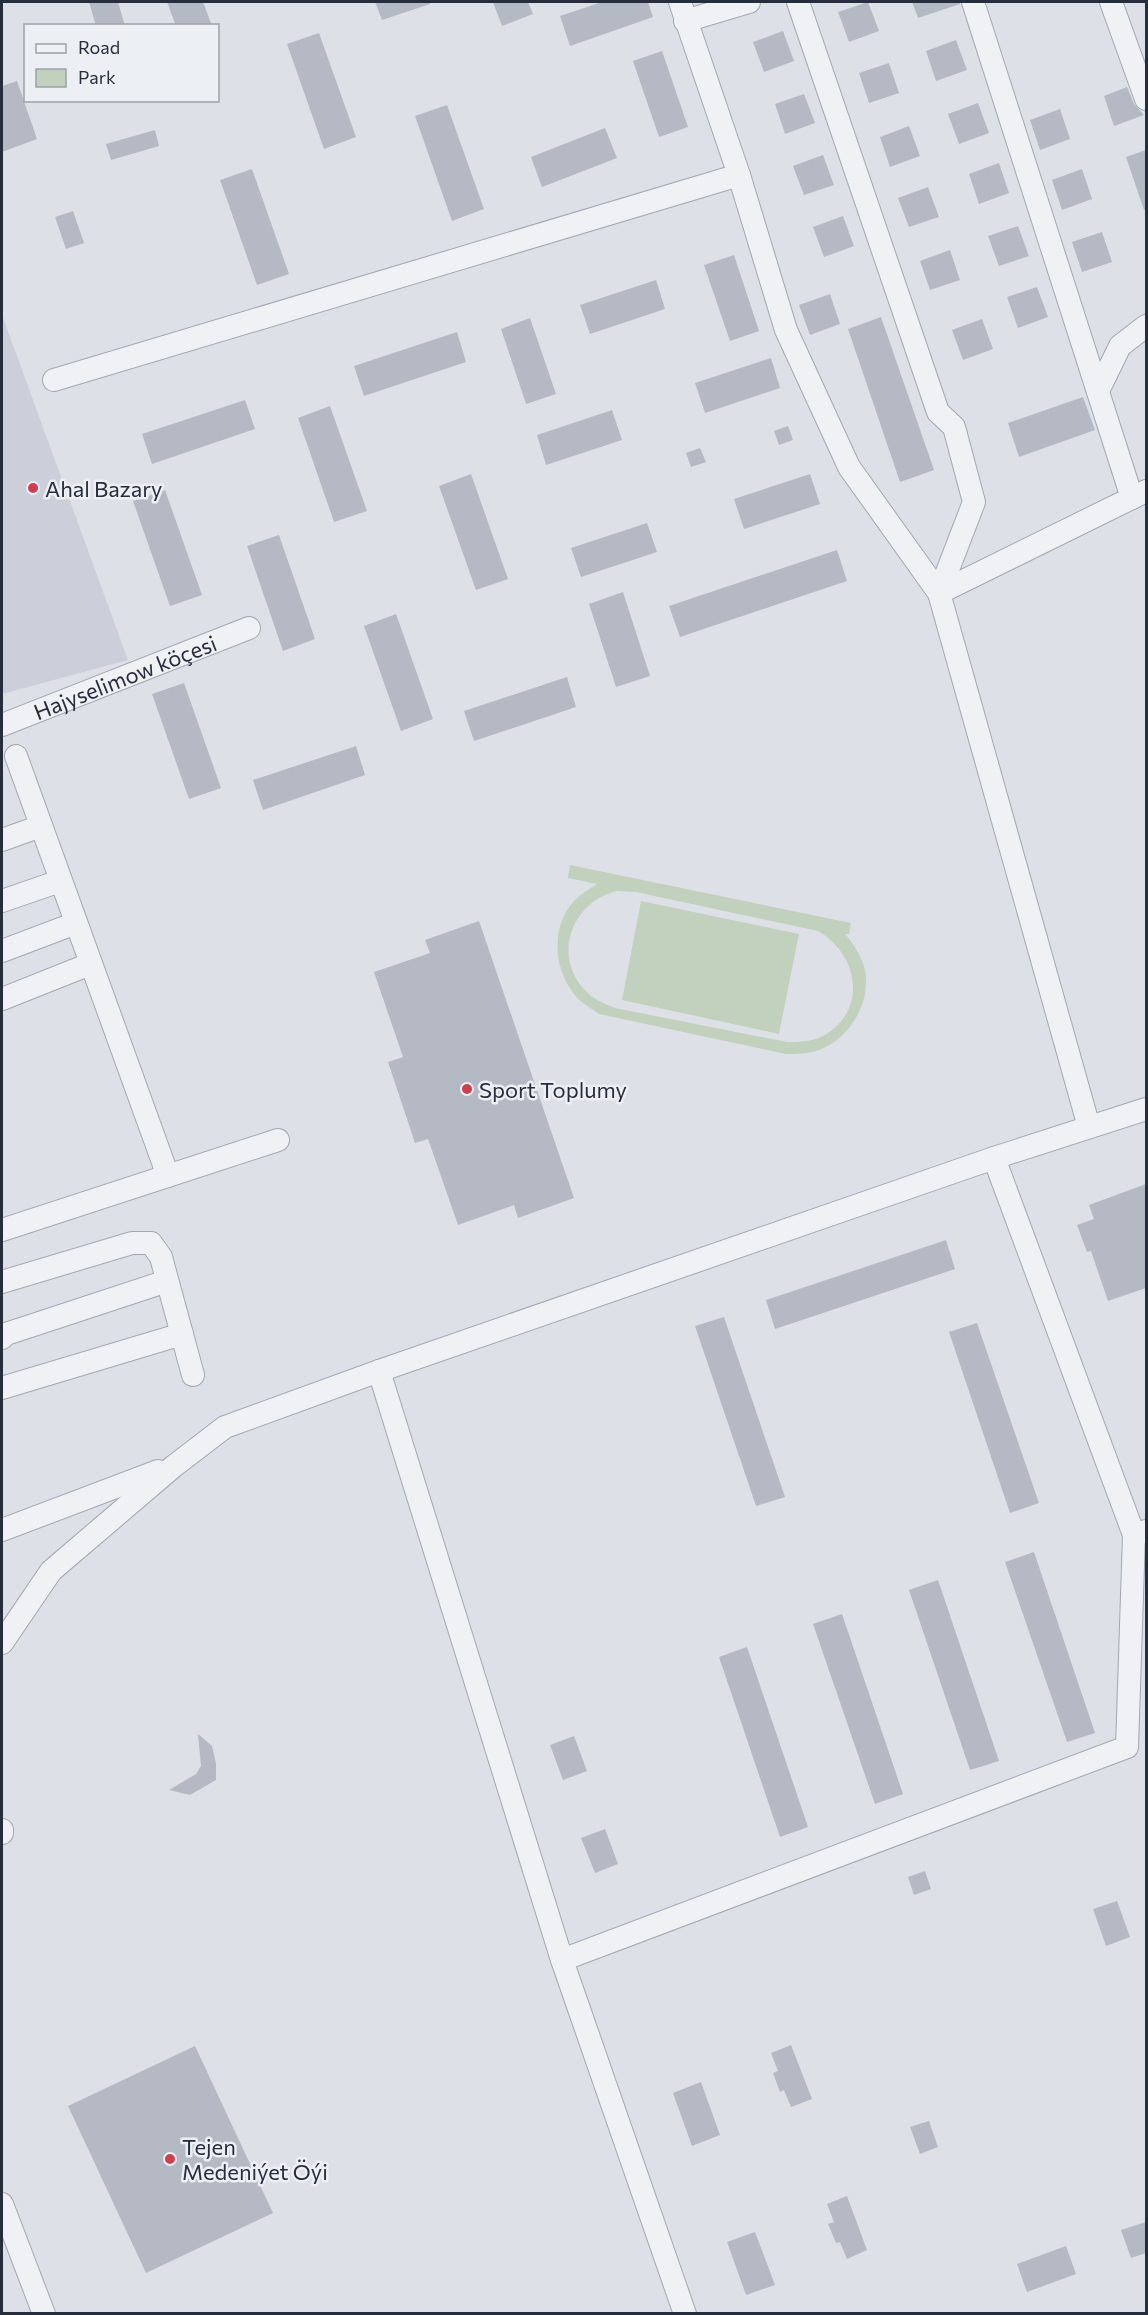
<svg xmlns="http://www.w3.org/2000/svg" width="1148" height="2315" font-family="Commissioner,sans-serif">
<rect width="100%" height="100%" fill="#dde0e7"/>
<polygon fill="#cbcfd9" points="2,315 128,660 2,694"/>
<g fill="#c2d1be" fill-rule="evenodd">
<path d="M570 865 851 923 849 934H845C853 943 860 954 864 966 873 1000 851 1038 819 1050 808 1054 797 1054 786 1054L599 1014C594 1010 588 1007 583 1003 554 979 548 929 574 901 581 894 589 889 597 884L568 878ZM616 891 636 892 818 931C861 956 868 1015 819 1038 808 1042 797 1042 787 1042L615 1008C606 1004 597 1001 590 995 551 962 568 904 616 891Z"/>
<polygon points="641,901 799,934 779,1034 622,1000"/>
</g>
<g fill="#b4b9c3">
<polygon points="89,2 118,2 125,26 96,26"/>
<polygon points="167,2 203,2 212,26 176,26"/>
<polygon points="375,2 430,2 430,4 382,20"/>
<polygon points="493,2 528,2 533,14 502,26"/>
<polygon points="602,2 648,2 653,17 570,46 560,16"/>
<polygon points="868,2 879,31 849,42 838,12"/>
<polygon points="912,2 960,2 960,4 918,18"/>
<polygon points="783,31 794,61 764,72 753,42"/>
<polygon points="319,33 356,137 324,149 287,44"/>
<polygon points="956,40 967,70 936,81 926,51"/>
<polygon points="662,51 688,127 659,137 633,61"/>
<polygon points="889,63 899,93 869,103 859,73"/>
<polygon points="17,81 37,139 2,152 2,86"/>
<polygon points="1127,87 1134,104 1144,115 1114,126 1104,96"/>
<polygon points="804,94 815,123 785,134 775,104"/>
<polygon points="978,103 989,133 959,144 948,114"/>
<polygon points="447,105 484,209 452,221 415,116"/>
<polygon points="1060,109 1070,139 1040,150 1030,120"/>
<polygon points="909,126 920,156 890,167 880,137"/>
<polygon points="605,128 617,158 542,187 531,157"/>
<polygon points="155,130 159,146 111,160 106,144"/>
<polygon points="1146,150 1146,210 1144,210 1126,157"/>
<polygon points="823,155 834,185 804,195 793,166"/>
<polygon points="999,163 1009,193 979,204 969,174"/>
<polygon points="252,169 289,274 257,285 220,180"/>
<polygon points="1082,169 1092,199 1062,210 1052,180"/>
<polygon points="928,187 939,217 909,227 898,198"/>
<polygon points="73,211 84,243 66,249 55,217"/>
<polygon points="843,216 854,246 824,257 813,227"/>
<polygon points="1018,226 1029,256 999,266 988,236"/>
<polygon points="1102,232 1112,262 1082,272 1072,242"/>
<polygon points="950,250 960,280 930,290 920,261"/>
<polygon points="734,255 759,331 730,341 704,265"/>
<polygon points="656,280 665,309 590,334 580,305"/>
<polygon points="1037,287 1048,317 1018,328 1007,297"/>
<polygon points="830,294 840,324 810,335 799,305"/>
<polygon points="881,317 934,470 900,482 848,329"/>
<polygon points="530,318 556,394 526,404 501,329"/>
<polygon points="982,319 993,349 963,360 952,330"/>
<polygon points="457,332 466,362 364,396 354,366"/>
<polygon points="771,358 780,388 705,413 695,383"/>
<polygon points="1083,397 1095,430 1019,457 1008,423"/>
<polygon points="245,400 255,429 152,464 142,434"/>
<polygon points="330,406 367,511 334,522 298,418"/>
<polygon points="612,410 622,440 546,465 537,435"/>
<polygon points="788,426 793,440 779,445 774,431"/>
<polygon points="700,448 706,462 691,467 686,453"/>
<polygon points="471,474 508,579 476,590 439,486"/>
<polygon points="810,474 820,504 744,529 734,499"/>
<polygon points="165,490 202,595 170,606 133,501"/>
<polygon points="647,523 657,552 581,577 571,548"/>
<polygon points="279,535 315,639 283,651 247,546"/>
<polygon points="837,550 847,581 680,637 669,606"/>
<polygon points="623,592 650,676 616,687 589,604"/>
<polygon points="396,614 433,719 401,731 364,626"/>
<polygon points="567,677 576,707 474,741 464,711"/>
<polygon points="184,683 221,788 189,799 152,694"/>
<polygon points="356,746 365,775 263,810 253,780"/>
<polygon points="479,921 574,1198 518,1218 514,1205 458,1225 428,1139 415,1143 388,1062 403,1057 374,972 430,953 425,940"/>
<polygon points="1146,1184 1146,1288 1108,1301 1091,1251 1087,1252 1077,1225 1094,1219 1089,1205"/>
<polygon points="946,1240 955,1269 775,1329 766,1300"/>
<polygon points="724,1317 785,1497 756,1506 695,1326"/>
<polygon points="977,1323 1039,1503 1010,1513 949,1332"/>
<polygon points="1034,1552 1095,1733 1067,1742 1005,1562"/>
<polygon points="938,1580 999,1761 970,1770 909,1590"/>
<polygon points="842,1614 903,1794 875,1804 813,1624"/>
<polygon points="747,1647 808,1827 780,1837 719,1657"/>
<polygon points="198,1734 212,1746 216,1764 216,1780 190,1795 169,1790 196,1774 201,1766"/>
<polygon points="574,1736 587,1771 563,1780 550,1745"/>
<polygon points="605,1829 618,1864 595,1873 581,1838"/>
<polygon points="925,1871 931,1889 914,1895 908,1877"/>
<polygon points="1117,1901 1130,1937 1106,1946 1093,1909"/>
<polygon points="791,2045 812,2099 791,2107 784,2090 780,2092 773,2073 778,2071 771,2053"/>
<polygon points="195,2046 273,2213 146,2273 68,2106"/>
<polygon points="701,2082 720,2135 692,2146 673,2093"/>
<polygon points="929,2121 938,2147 920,2154 910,2127"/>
<polygon points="847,2196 867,2250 847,2259 840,2242 836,2243 828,2224 834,2222 827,2204"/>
<polygon points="1146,2222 1146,2253 1131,2258 1121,2230"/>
<polygon points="755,2232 775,2285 746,2295 727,2242"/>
<polygon points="1066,2246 1076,2274 1027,2292 1017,2264"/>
</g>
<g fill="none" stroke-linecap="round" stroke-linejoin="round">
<g stroke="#a2a7b1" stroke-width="24">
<g id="minor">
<polyline points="680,2 739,175 786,330 849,467 939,593 1089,1127"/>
<polyline points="798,2 938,412 954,427 974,502 939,593"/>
<polyline points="973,2 1132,498"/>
<polyline points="1111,2 1146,99"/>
<polyline points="685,21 749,2"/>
<polyline points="54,380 739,175"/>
<polyline points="1098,391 1120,346 1146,326"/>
<polyline points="939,593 1146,491"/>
<path id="s1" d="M2 725 249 628"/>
<polyline points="16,756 168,1176"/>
<polyline points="2,840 41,826"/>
<polyline points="2,901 60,881"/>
<polyline points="2,951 76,923"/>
<polyline points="2,999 90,964"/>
<polyline points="994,1158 1134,1535 1146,1531"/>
<polyline points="2,1230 278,1140"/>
<polyline points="2,1282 132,1243 151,1243 161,1257 193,1375"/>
<polyline points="2,1338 6,1334 167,1281"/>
<polyline points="379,1371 562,1960 685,2314"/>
<polyline points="2,1388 182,1334"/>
<polyline points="2,1530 158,1471"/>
<polyline points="2,1643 51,1571 174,1466 225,1427 379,1371 994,1158 1146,1109"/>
<polyline points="2,1830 2,1833"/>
<polyline points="562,1960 1127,1747 1134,1535"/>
<polyline points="2,2204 44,2314"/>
</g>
</g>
<use href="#minor" stroke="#eff1f5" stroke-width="22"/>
</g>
<g fill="#cd404e" stroke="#eceff4" stroke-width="2">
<circle cx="33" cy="488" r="6"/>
<circle cx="467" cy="1089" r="6"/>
<circle cx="170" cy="2159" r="6"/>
</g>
<g text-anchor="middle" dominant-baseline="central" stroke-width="5" stroke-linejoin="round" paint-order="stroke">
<g font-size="22" fill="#262d3d" stroke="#eceff4" text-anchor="start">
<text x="45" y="488">Ahal Bazary</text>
<text x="479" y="1089">Sport Toplumy</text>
<text x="182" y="2146">Tejen<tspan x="182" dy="25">Medeniýet Öýi</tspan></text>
</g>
<g font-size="22" fill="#262d3d" stroke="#eceff4">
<text stroke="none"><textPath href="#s1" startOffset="132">Hajyselimow köçesi</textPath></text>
</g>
</g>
<rect width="1148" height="2315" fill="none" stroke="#262d3d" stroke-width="6"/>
<rect x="24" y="24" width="195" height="78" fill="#eceff4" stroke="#9da1ab" stroke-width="1.5"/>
<rect x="36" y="44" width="30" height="9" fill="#eff1f5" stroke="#9da1ab" stroke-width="1.5"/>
<text x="78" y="54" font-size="18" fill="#262d3d">Road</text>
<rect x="36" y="69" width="30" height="18" fill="#c2d1be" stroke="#9da1ab" stroke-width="1.5"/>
<text x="78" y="84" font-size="18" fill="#262d3d">Park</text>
</svg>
